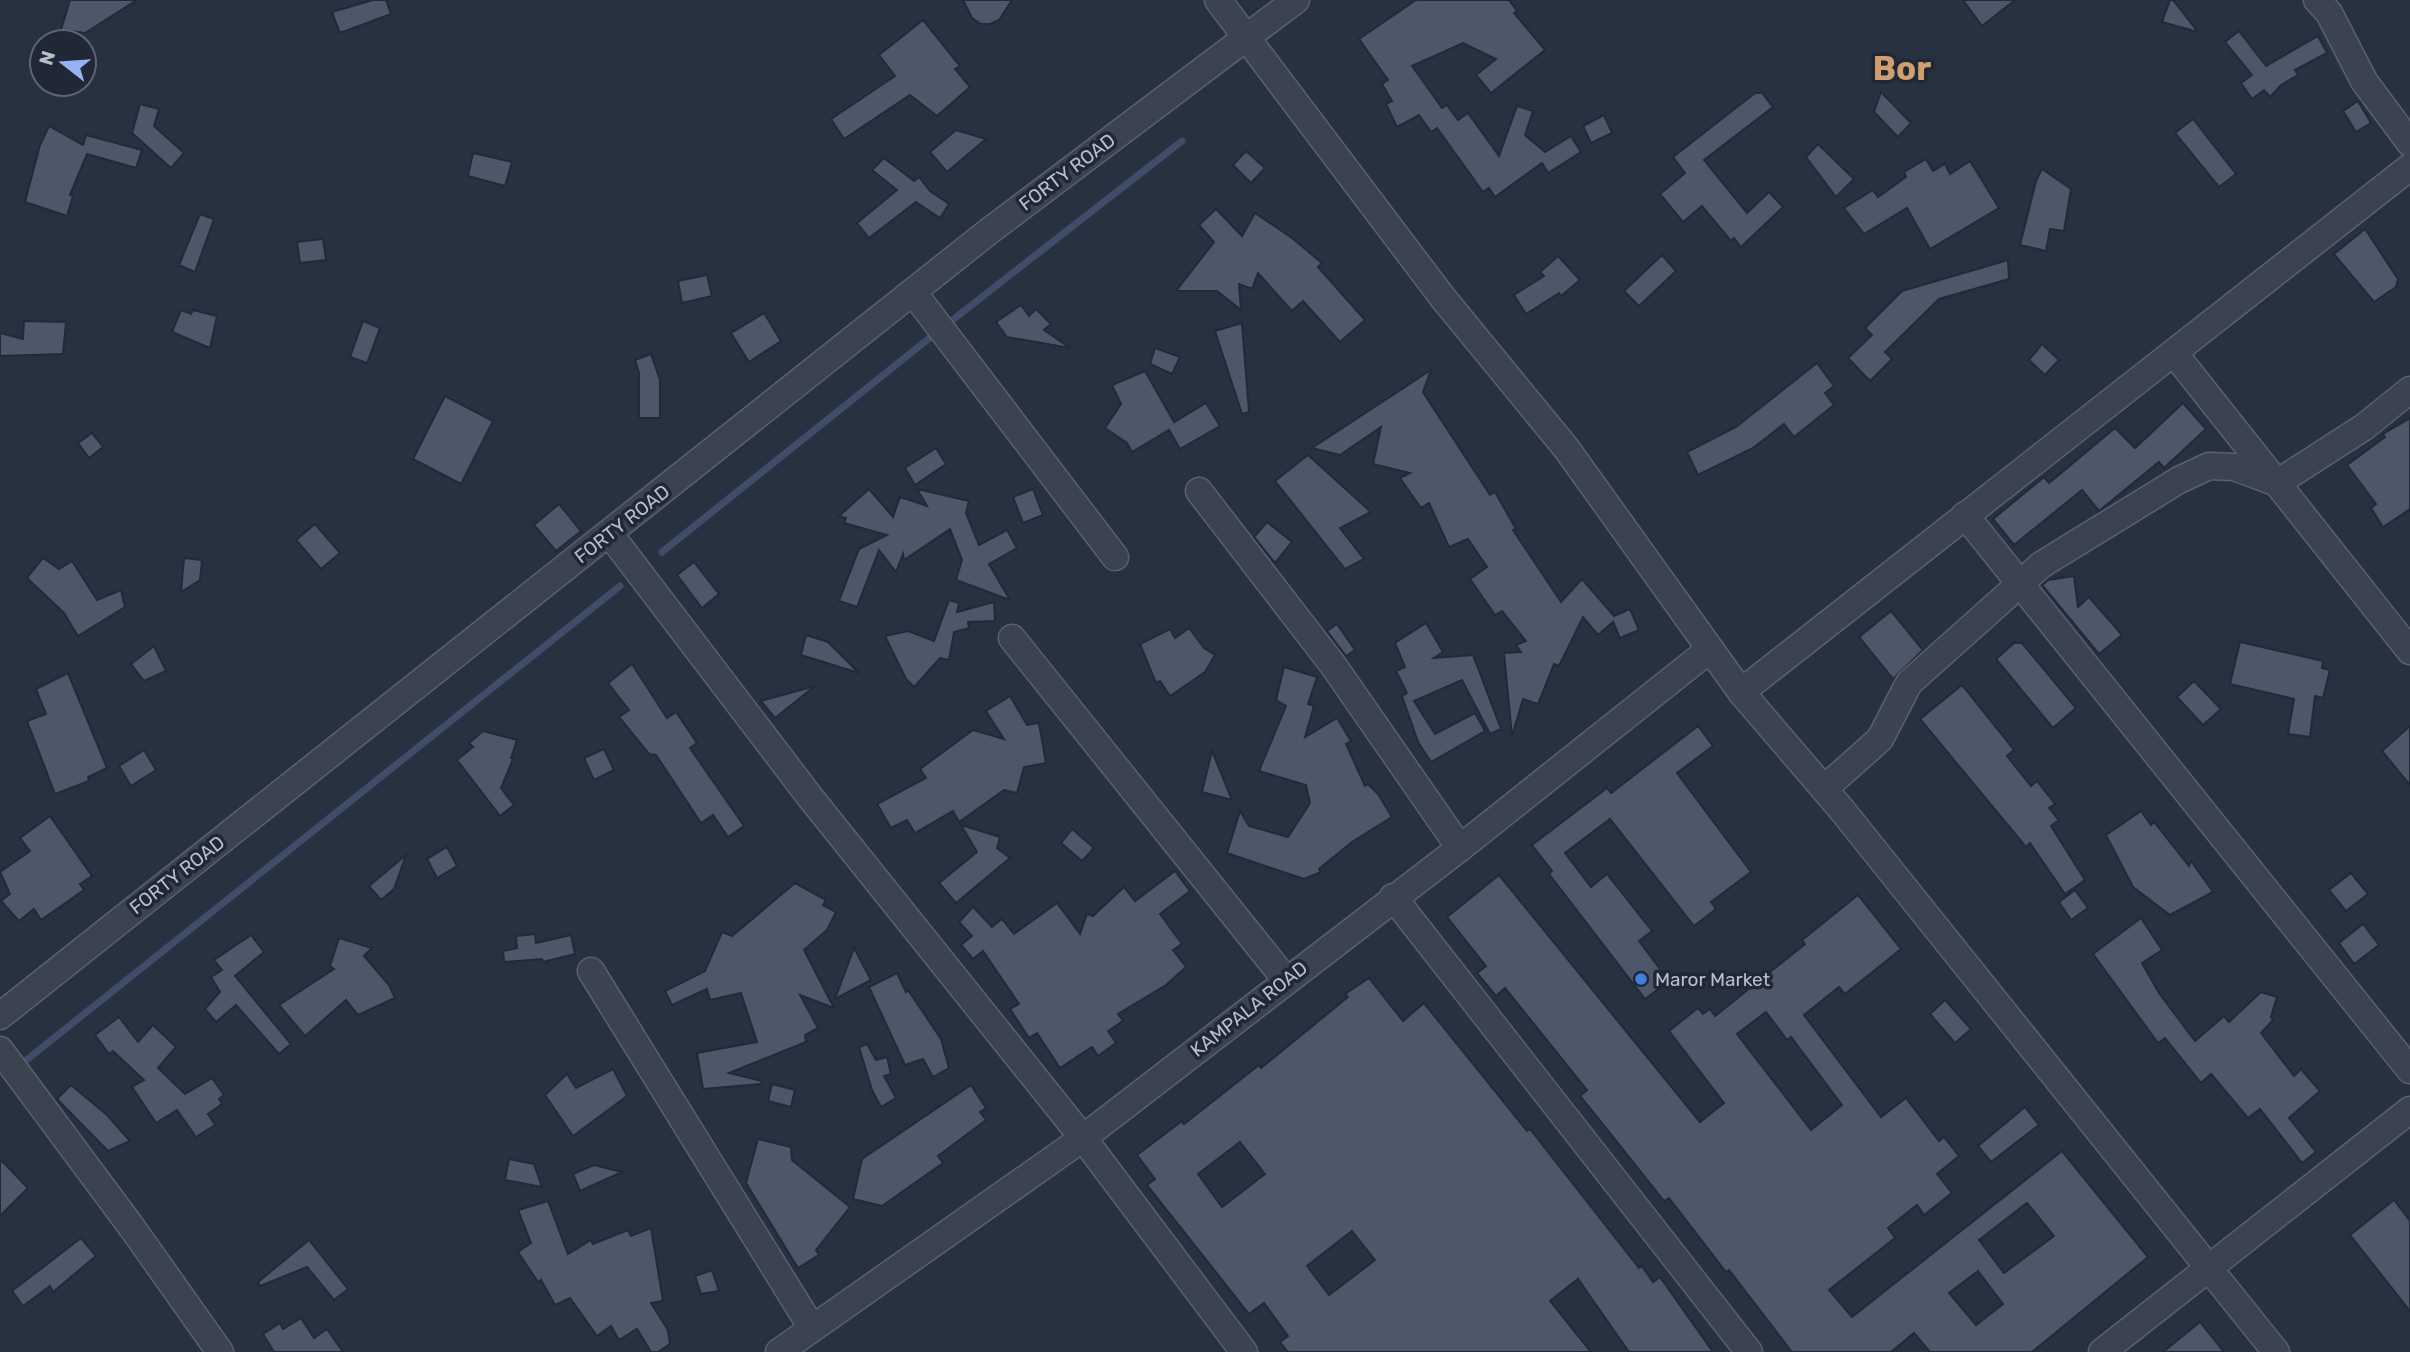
<svg xmlns="http://www.w3.org/2000/svg" width="2410" height="1352" font-family="Rubik,sans-serif">
<rect width="100%" height="100%" fill="#283140"/>
<g fill="none" stroke-linecap="round" stroke-linejoin="round">
<g stroke="#3f4d68" stroke-width="7">
<polyline points="946,325 1182,141"/>
<polyline points="662,552 937,332"/>
<polyline points="19,1066 620,586"/>
</g>
</g>
<g fill="#4e5769" stroke="#222a38" stroke-width="2" fill-rule="evenodd">
<polygon points="70,0 137,0 85,33 61,30"/>
<polygon points="373,0 386,0 391,14 340,33 332,12"/>
<polygon points="963,0 1012,0 999,20 990,24 981,24 972,18"/>
<polygon points="1416,0 1509,0 1517,11 1514,13 1545,50 1491,93 1476,75 1496,59 1463,43 1412,66 1442,108 1447,105 1458,120 1468,113 1499,156 1517,106 1533,111 1525,135 1545,152 1571,136 1581,152 1548,173 1542,163 1495,197 1489,188 1483,192 1437,128 1431,132 1419,115 1397,127 1386,104 1392,101 1382,84 1388,80 1359,39"/>
<polygon points="1963,0 2015,0 1982,26"/>
<polygon points="2170,0 2173,0 2198,32 2162,22"/>
<polygon points="923,20 960,66 955,69 970,87 937,116 910,95 844,139 831,119 895,76 879,55"/>
<polygon points="2239,31 2266,66 2318,36 2327,53 2295,70 2298,75 2281,85 2270,97 2264,90 2252,99 2241,83 2252,75 2225,42"/>
<polygon points="1881,92 1911,123 1898,137 1874,112"/>
<polygon points="1755,93 1762,93 1773,107 1704,160 1747,213 1769,192 1783,207 1741,247 1734,238 1731,241 1702,206 1683,222 1660,194 1685,173 1673,157"/>
<polygon points="2358,101 2371,123 2356,132 2343,111"/>
<polygon points="140,104 159,109 154,126 184,153 171,168 132,133"/>
<polygon points="1604,115 1612,133 1591,143 1583,126"/>
<polygon points="2193,119 2236,174 2219,187 2175,133"/>
<polygon points="49,126 83,145 86,135 142,150 136,168 87,154 70,195 73,196 67,216 25,202 40,145"/>
<polygon points="956,130 986,139 947,172 930,152"/>
<polygon points="1818,144 1854,179 1836,197 1806,157"/>
<polygon points="1246,151 1265,168 1251,183 1233,165"/>
<polygon points="473,153 512,162 505,186 468,176"/>
<polygon points="884,158 914,181 919,177 930,191 949,204 940,218 916,202 869,238 857,223 897,190 872,170"/>
<polygon points="1926,159 1933,171 1945,164 1950,174 1970,161 1999,208 1930,249 1907,208 1864,234 1844,208 1873,190 1878,197 1906,177 1904,172"/>
<polygon points="2042,169 2071,189 2064,231 2050,229 2046,251 2020,245 2036,181"/>
<polygon points="1216,209 1242,236 1255,213 1292,238 1322,263 1318,267 1365,320 1340,342 1303,301 1292,311 1258,273 1252,289 1239,284 1241,310 1217,291 1176,291 1214,242 1199,225"/>
<polygon points="200,214 214,219 195,272 179,265"/>
<polygon points="2365,229 2398,279 2396,287 2374,302 2334,254"/>
<polygon points="323,239 326,260 300,263 297,242"/>
<polygon points="1662,255 1676,271 1639,306 1624,291"/>
<polygon points="1558,256 1580,280 1561,296 1559,293 1526,314 1514,295 1544,276 1540,272"/>
<polygon points="2008,260 2009,279 1939,299 1885,352 1892,359 1870,381 1848,358 1872,335 1865,328 1902,291"/>
<polygon points="707,275 712,296 682,303 678,281"/>
<polygon points="1021,305 1029,316 1036,309 1051,324 1044,330 1070,348 1007,337 996,322"/>
<polygon points="181,310 191,314 193,310 217,316 210,348 172,332"/>
<polygon points="764,313 781,341 749,362 731,333"/>
<polygon points="24,321 66,322 63,354 0,356 0,333 23,339"/>
<polygon points="363,321 380,328 367,363 350,357"/>
<polygon points="1242,323 1249,412 1242,414 1215,331"/>
<polygon points="2042,344 2059,360 2045,375 2029,360"/>
<polygon points="1155,348 1180,357 1172,374 1150,364"/>
<polygon points="651,354 660,380 660,418 639,418 639,373 635,360"/>
<polygon points="1817,363 1834,386 1825,393 1834,405 1794,437 1784,424 1753,448 1698,475 1687,452 1736,427"/>
<polygon points="1431,370 1423,392 1490,495 1495,492 1516,529 1513,530 1561,602 1582,579 1614,616 1630,609 1639,630 1620,638 1613,622 1598,635 1583,617 1559,666 1554,664 1538,704 1523,699 1512,736 1504,653 1521,652 1516,645 1526,641 1502,611 1495,615 1470,579 1487,567 1468,539 1449,547 1429,503 1421,508 1400,478 1410,473 1373,464 1381,427 1340,455 1312,448"/>
<polygon points="1145,371 1174,422 1206,403 1220,426 1180,449 1169,430 1132,452 1127,443 1105,428 1121,404 1112,385"/>
<polygon points="445,396 493,421 461,484 413,459"/>
<polygon points="2183,403 2206,429 2164,468 2159,462 2099,511 2082,490 2014,545 1993,519 2044,477 2049,483 2115,428 2135,448"/>
<polygon points="2410,418 2410,509 2383,527 2371,508 2376,504 2347,465 2385,437 2383,434"/>
<polygon points="92,433 103,447 89,458 78,443"/>
<polygon points="936,448 946,464 915,485 905,468"/>
<polygon points="1308,455 1371,512 1340,528 1364,559 1345,569 1275,481"/>
<polygon points="869,489 893,517 900,497 927,506 917,489 969,501 966,513 979,545 1007,530 1017,548 989,564 1010,600 956,580 962,560 950,529 904,560 903,554 896,572 879,550 857,607 839,601 859,549 887,535 844,523 846,518 839,516"/>
<polygon points="1033,489 1043,515 1023,523 1013,497"/>
<polygon points="559,504 581,531 556,551 534,525"/>
<polygon points="1267,522 1292,542 1275,563 1254,537"/>
<polygon points="315,524 340,553 321,569 296,540"/>
<polygon points="43,558 59,569 72,561 97,600 121,590 125,607 78,636 64,613 27,578"/>
<polygon points="184,558 202,560 200,580 181,592"/>
<polygon points="694,562 719,594 702,608 677,575"/>
<polygon points="2074,576 2078,607 2089,597 2122,635 2099,654 2042,585 2048,580"/>
<polygon points="949,600 959,603 957,612 994,602 995,621 968,622 969,628 954,632 949,660 940,658 914,687 906,679 885,636 908,631 934,641"/>
<polygon points="1891,611 1923,650 1893,679 1859,637"/>
<polygon points="1426,623 1443,652 1434,658 1473,655 1501,729 1490,734 1462,680 1414,701 1435,734 1475,713 1485,731 1431,762 1418,742 1402,696 1407,693 1396,671 1405,667 1395,643"/>
<polygon points="1337,624 1355,650 1346,656 1327,631"/>
<polygon points="1189,628 1204,648 1215,655 1205,672 1170,696 1160,681 1156,683 1140,644 1170,629 1175,638"/>
<polygon points="806,635 828,642 859,673 801,655"/>
<polygon points="2240,642 2323,661 2322,668 2330,670 2323,698 2315,696 2310,737 2288,734 2294,699 2230,684"/>
<polygon points="2014,643 2022,643 2076,708 2053,728 1996,659"/>
<polygon points="154,646 166,671 144,681 131,664"/>
<polygon points="632,664 667,718 676,712 697,743 690,748 744,826 728,837 713,815 701,823 656,755 649,754 619,717 629,710 608,683"/>
<polygon points="1284,667 1317,677 1308,704 1314,706 1305,737 1337,718 1351,741 1346,744 1365,786 1368,784 1378,794 1392,817 1352,842 1319,869 1321,872 1304,879 1227,853 1240,811 1249,826 1288,837 1310,803 1306,785 1259,771 1286,706 1276,700"/>
<polygon points="68,673 107,768 88,777 89,781 55,794 27,721 46,714 36,689"/>
<polygon points="2194,681 2221,709 2203,725 2177,697"/>
<polygon points="1962,685 2014,750 2007,756 2031,786 2037,781 2055,804 2049,808 2059,820 2051,826 2085,880 2065,894 2030,843 2026,847 1920,719"/>
<polygon points="815,686 775,718 761,701"/>
<polygon points="1010,696 1027,725 1039,723 1046,763 1024,767 1017,793 1004,790 959,822 953,811 915,833 907,820 891,828 877,804 926,778 920,769 973,730 1004,739 986,711"/>
<polygon points="1698,726 1713,746 1677,773 1751,872 1711,902 1716,909 1694,926 1610,819 1565,853 1591,887 1607,874 1652,931 1639,941 1669,981 1645,999 1549,874 1552,871 1532,845 1607,788 1611,793"/>
<polygon points="2410,726 2410,785 2382,751"/>
<polygon points="483,731 517,740 511,758 513,759 501,788 514,805 500,816 457,760 473,747 469,743"/>
<polygon points="604,749 614,770 594,780 584,758"/>
<polygon points="144,750 156,770 131,786 119,766"/>
<polygon points="1212,751 1232,800 1202,792"/>
<polygon points="2141,811 2151,825 2154,822 2189,866 2191,861 2213,892 2170,915 2133,887 2106,835"/>
<polygon points="50,816 92,876 80,884 84,890 41,920 34,909 19,921 1,901 10,894 0,872 30,851 20,838"/>
<polygon points="961,825 1000,837 997,848 1010,858 956,903 939,883 977,852"/>
<polygon points="1072,829 1094,848 1082,861 1061,843"/>
<polygon points="447,847 457,866 437,878 427,859"/>
<polygon points="406,855 394,889 381,900 369,886"/>
<polygon points="1175,871 1190,891 1160,914 1182,944 1173,950 1186,967 1166,985 1118,1014 1123,1021 1108,1031 1116,1043 1098,1056 1092,1047 1060,1068 1037,1033 1029,1038 1010,1009 1019,1004 983,951 973,959 961,945 972,936 959,922 973,907 992,927 1002,919 1014,934 1057,903 1080,934 1087,914 1093,916 1124,887 1135,901"/>
<polygon points="2351,873 2368,894 2346,911 2329,890"/>
<path d="M1499 875 1700 1122 1724 1103 1669 1031 1698 1008 1703 1014 1710 1009 1715 1016 1805 944 1802 940 1858 895 1901 949 1845 994 1839 987 1804 1015 1881 1117 1906 1098 1939 1141 1944 1137 1959 1156 1937 1174 1952 1193 1924 1215 1917 1205 1888 1228 1895 1238 1829 1290 1852 1317 2062 1151 2148 1257 2032 1352H1930L1914 1333 1891 1352H1792L1729 1270 1726 1272 1669 1198 1664 1201 1606 1128 1580 1096 1587 1090 1505 988 1496 996 1477 973 1486 966 1447 917ZM1766 1012 1787 1040 1791 1037 1842 1105 1811 1130 1737 1034ZM2027 1203 2054 1236 2004 1273 1979 1240ZM1978 1271 2003 1304 1976 1325 1949 1293Z"/>
<polygon points="795,883 826,900 823,905 836,912 827,930 804,950 834,1008 800,995 818,1028 805,1035 806,1042 729,1073 762,1081 761,1084 703,1089 697,1053 757,1042 741,993 710,1000 707,989 672,1005 665,991 705,971 722,932 732,936"/>
<polygon points="2075,890 2088,908 2071,920 2059,902"/>
<polygon points="2141,918 2162,950 2142,963 2159,993 2195,1041 2224,1016 2229,1022 2261,992 2277,997 2271,1017 2273,1020 2261,1033 2294,1076 2301,1069 2320,1091 2289,1118 2316,1152 2302,1163 2260,1109 2248,1118 2211,1074 2201,1083 2165,1038 2158,1043 2093,954"/>
<polygon points="2363,924 2379,945 2354,964 2339,943"/>
<polygon points="535,934 536,943 571,935 575,954 543,962 542,959 504,962 503,951 517,948 516,936"/>
<polygon points="251,935 264,952 235,976 291,1044 279,1054 236,1005 216,1022 205,1009 220,992 211,977 222,970 214,960"/>
<polygon points="339,938 372,948 364,956 389,985 395,998 358,1015 346,1000 305,1036 279,1005 334,969 330,966"/>
<polygon points="854,948 871,980 835,999"/>
<polygon points="897,973 906,992 908,990 941,1039 949,1068 933,1077 923,1059 905,1065 869,987"/>
<path d="M1369 978 1403 1021 1424 1003 1527 1131 1530 1129 1639 1268 1642 1266 1653 1282 1660 1277 1713 1352H1629L1578 1279 1550 1301 1591 1352H1288L1280 1342 1288 1336 1264 1303 1249 1314 1147 1185 1155 1179 1137 1155 1182 1121 1184 1124 1259 1065 1261 1068 1348 997 1345 994ZM1240 1142 1265 1174 1222 1207 1198 1174ZM1352 1231 1375 1260 1329 1295 1307 1266Z"/>
<polygon points="1945,1000 1971,1029 1955,1043 1930,1014"/>
<polygon points="119,1017 138,1042 153,1025 176,1047 158,1068 185,1094 212,1078 224,1095 219,1099 222,1104 208,1114 215,1125 196,1137 177,1110 156,1123 132,1087 144,1080 113,1051 109,1054 95,1035"/>
<polygon points="867,1044 876,1060 887,1057 891,1074 884,1076 896,1098 881,1107 872,1090 859,1047"/>
<polygon points="613,1069 627,1096 573,1136 545,1095 567,1074 576,1088"/>
<polygon points="772,1084 795,1090 791,1107 768,1101"/>
<polygon points="71,1085 107,1115 130,1141 108,1151 57,1099"/>
<polygon points="971,1085 986,1108 980,1112 986,1120 938,1156 943,1163 882,1206 853,1199 862,1159"/>
<polygon points="2025,1107 2039,1125 1991,1162 1978,1146"/>
<polygon points="758,1139 791,1147 792,1160 850,1207 816,1250 819,1255 798,1268 746,1183"/>
<polygon points="0,1159 28,1188 0,1216"/>
<polygon points="509,1159 534,1164 542,1187 505,1180"/>
<polygon points="594,1165 622,1172 580,1191 573,1174"/>
<polygon points="2394,1200 2410,1221 2410,1311 2350,1235"/>
<polygon points="548,1201 568,1254 591,1240 593,1244 628,1230 631,1236 651,1228 663,1301 651,1303 668,1330 670,1344 658,1352 651,1352 637,1329 619,1340 611,1326 597,1336 570,1298 555,1305 541,1280 538,1282 518,1252 531,1243 518,1210"/>
<polygon points="81,1238 96,1256 53,1292 50,1286 23,1306 12,1291"/>
<polygon points="309,1240 348,1289 334,1300 307,1267 260,1286 258,1282"/>
<polygon points="712,1270 719,1291 701,1294 695,1276"/>
<polygon points="301,1318 314,1338 327,1329 343,1352 274,1352 263,1334 280,1323 283,1329"/>
<polygon points="2200,1322 2224,1352 2163,1352"/>
</g>
<g fill="none" stroke-linecap="round" stroke-linejoin="round">
<g stroke="#5a616e" stroke-width="29">
<g id="minor">
<polyline points="1218,0 1443,298 1566,448 1741,692 1842,810 2276,1352"/>
<polyline points="2317,0 2329,13 2364,81 2410,143"/>
<polyline points="913,292 1115,557"/>
<polyline points="2174,353 2410,651"/>
<polyline points="1199,491 1333,665 1460,848"/>
<polyline points="1965,515 2410,1070"/>
<polyline points="609,533 810,797 1083,1138 1244,1352"/>
<polyline points="1012,638 1286,980"/>
<polyline points="1741,692 2410,167"/>
<polyline points="1824,789 1880,739 1909,683 2041,565 2179,480 2209,466 2234,467 2277,483 2364,427 2410,390"/>
<polyline points="1393,897 1749,1352"/>
<polyline points="591,971 812,1328"/>
<polyline points="0,1016 988,232 1296,0"/>
<polyline points="0,1050 133,1229 220,1352"/>
<polyline points="779,1352 1083,1138 1460,848 1709,650"/>
<polyline points="2102,1352 2410,1110"/>
</g>
</g>
<use href="#minor" stroke="#3c4350" stroke-width="26"/>
</g>
<circle fill="#3f7fe0" stroke="#202836" stroke-width="2.5" cx="1641" cy="979" r="7"/>
<g text-anchor="middle" dominant-baseline="central" stroke-width="7" stroke-linejoin="round" paint-order="stroke">
<g font-size="19" fill="#b9becb" stroke="#202836">
<text transform="translate(1067 172) rotate(-37)">FORTY ROAD</text>
<text transform="translate(622 524) rotate(-38)">FORTY ROAD</text>
<text transform="translate(177 875) rotate(-38)">FORTY ROAD</text>
<text transform="translate(1249 1009) rotate(-38)">KAMPALA ROAD</text>
</g>
<g font-size="19" fill="#b9becb" stroke="#202836" text-anchor="start">
<text x="1655" y="979">Maror Market</text>
</g>
<g font-size="33" font-weight="bold" fill="#d19f6d" stroke="#202836">
<text x="1902" y="68">Bor</text>
</g>
</g>
<g transform="translate(63 63) rotate(287)"><circle r="33" fill="#202836" stroke="#5d6472" stroke-width="2"/>
<path d="M0-5L12 26L0 18L-12 26Z" fill="#95b3f3"/>
<text y="-10" font-size="19" font-weight="bold" text-anchor="middle" fill="#b9becb">N</text>
</g>
</svg>
